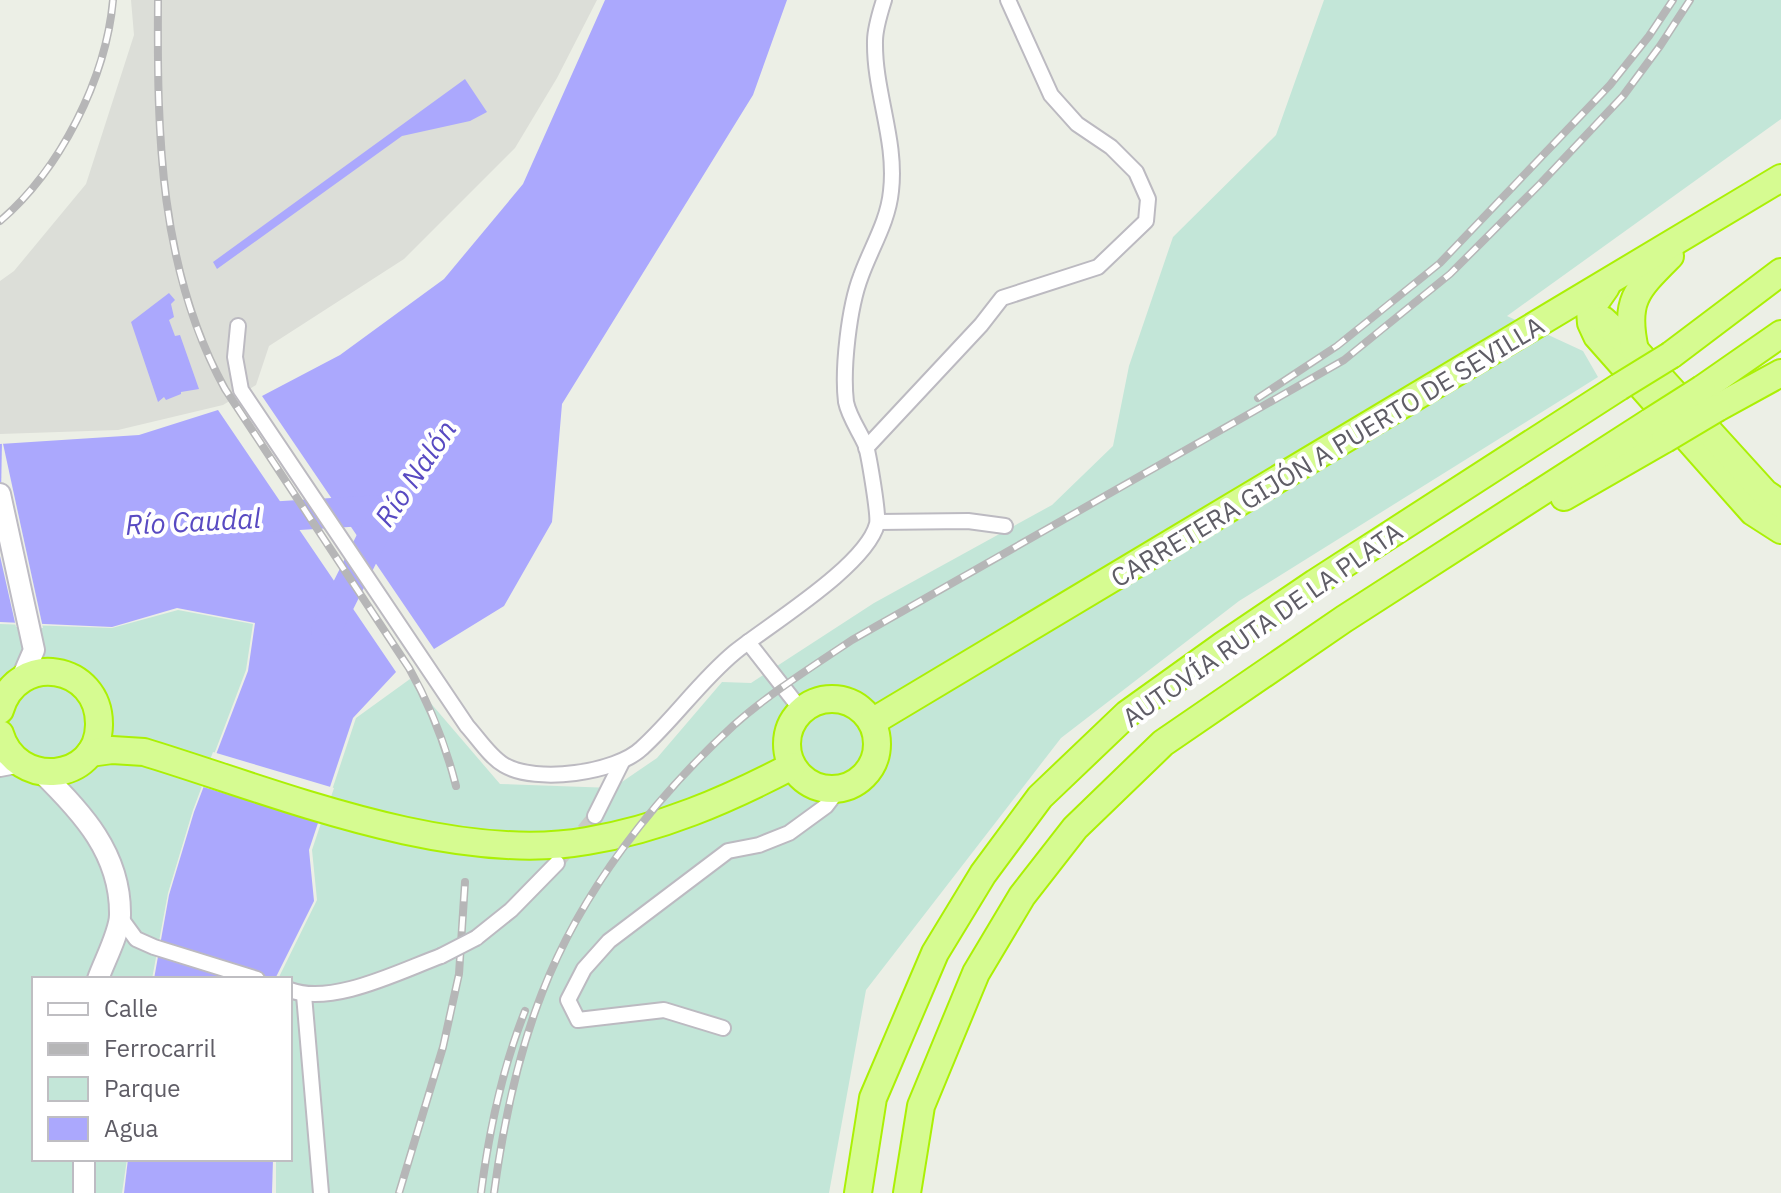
<svg xmlns="http://www.w3.org/2000/svg" width="1781" height="1193" font-family="'IBM Plex Sans',sans-serif">
<rect width="100%" height="100%" fill="#ecefe6"/>
<polygon fill="#dcded8" points="131,0 597,0 557,78 515,148 404,259 269,346 256,385 223,405 118,430 0,434 0,281 14,271 86,184 134,35"/>
<g fill="#c3e6d8">
<polygon points="1324,0 1781,0 1781,119 1507,316 1583,351 1598,377 1239,601 1061,738 866,990 829,1193 276,1193 276,1159 290,1159 290,979 278,979 317,900 312,850 356,718 410,679 500,784 613,788 657,758 722,682 751,683 874,603 1052,505 1113,446 1129,366 1173,237 1276,135"/>
<polygon points="178,610 253,624 246,670 193,810 168,893 152,979 34,979 34,1159 127,1159 122,1193 0,1193 0,624 112,628"/>
</g>
<g fill="#aba8fd">
<polygon points="605,0 787,0 753,95 562,404 552,522 504,606 434,649 262,396 340,355 444,279 523,184"/>
<polygon points="465,79 487,112 470,121 402,136 217,269 213,262"/>
<polygon points="169,293 175,300 171,304 174,317 169,320 175,336 180,335 199,389 181,392 181,394 166,400 164,397 158,402 131,322"/>
<polygon points="218,410 396,672 353,718 309,850 314,901 275,979 154,979 169,895 194,812 248,671 255,623 177,608 112,627 0,622 0,444 139,435"/>
<polygon points="128,1159 273,1159 272,1193 124,1193"/>
</g>
<g fill="#ecefe6">
<polygon points="2,439 43,628 16,627 0,556"/>
<polygon points="213,752 334,788 322,823 200,786"/>
</g>
<g fill="none" stroke-linecap="round" stroke-linejoin="round">
<g stroke="#aba8fd" stroke-width="30">
<polyline points="250,518 381,510"/>
<polyline points="326,630 385,512"/>
</g>
<polyline stroke="#c9cac6" stroke-width="14" stroke-dasharray="14 7" stroke-linecap="butt" points="557,863 595,816"/>
<g stroke="#bcbac1" stroke-width="18">
<g id="street">
<path d="M238 326 235 357 241 390 467 726C478 738 490 757 504 765 536 784 616 773 642 748 675 718 700 681 735 652 770 624 866 566 877 524 879 515 869 457 866 446 860 432 849 417 846 402 842 369 849 307 861 276 871 248 888 222 891 191 897 140 874 92 875 41 875 28 880 13 884 0"/>
<polyline points="866,448 981,325 1002,298 1098,267 1146,221 1148,199 1136,172 1111,147 1077,124 1051,95 1008,0"/>
<polyline points="878,522 968,521 1005,526"/>
<polyline points="748,642 802,711"/>
<polyline points="0,769 21,765"/>
<polyline points="595,816 622,762"/>
<polyline points="120,917 136,939 154,947 257,979"/>
<polyline points="476,938 511,910 557,863"/>
<path d="M290 990C332 1006 400 971 441 956"/>
<polyline points="304,995 321,1193"/>
<polyline points="723,1028 664,1010 578,1020 568,1000 584,969 609,941 728,851 759,845 789,833 826,806 839,789"/>
</g>
</g>
<g stroke="#bdbbc3" stroke-width="24">
<g id="secondary">
<polyline points="0,494 34,650 21,680"/>
<path d="M41 772C82 812 121 854 120 915 120 932 104 962 98 979"/>
<polyline points="84,1159 84,1193"/>
</g>
</g>
<g stroke="#abf005" stroke-width="30">
<g id="highway">
<polyline points="1606,287 1590,310 1591,323 1597,336 1753,512 1781,530"/>
<polyline points="1603,320 1635,350 1765,493 1781,504"/>
<path d="M1635 350C1624 301 1636 290 1670 256"/>
<polyline points="1671,355 1781,272"/>
<polyline points="1702,389 1781,334"/>
<polyline points="1717,408 1781,373"/>
<polyline points="1564,497 1665,439"/>
<circle cx="832" cy="744" r="45"/>
<path d="M0 710C17 651 100 664 99 725 98 783 16 789 0 734"/>
<polyline points="872,722 1781,178"/>
<path d="M90 753 112 750 144 752C275 792 450 865 587 841 660 829 727 800 792 766"/>
<polyline points="858,1193 873,1098 935,953 983,874 1040,797 1127,714 1222,646 1315,583 1619,387"/>
<polyline points="907,1193 921,1106 976,973 1022,896 1075,828 1163,743 1344,619 1650,422"/>
</g>
</g>
<use href="#street" stroke="#fff" stroke-width="14"/>
<use href="#secondary" stroke="#fff" stroke-width="20"/>
<use href="#highway" stroke="#d6fb91" stroke-width="26"/>
<g stroke="#b6b6b7" stroke-width="8">
<g id="rail">
<path d="M158 1C157 134 159 269 225 389L409 668C431 707 445 743 456 786"/>
<path d="M0 221C60 170 106 79 113 0"/>
<polyline points="1258,398 1337,346 1440,263 1610,85 1649,36 1673,0"/>
<polyline points="399,1193 443,1047 459,974 465,882"/>
<path d="M481 1193C489 1131 502 1069 525 1011"/>
<path d="M494 1193C503 1126 517 1057 542 993 581 892 654 798 734 725 770 693 812 667 852 640L1344 360 1450 274 1540 184 1623 96 1660 46 1690 0"/>
</g>
</g>
<use href="#rail" stroke="#fff" stroke-width="5" stroke-dasharray="15" stroke-linecap="butt"/>
<g stroke="#bcbac1" stroke-width="18" stroke-linecap="butt">
<polyline id="street-bridge" points="441,956 476,938"/>
</g>
<g stroke="#abf005" stroke-width="30" stroke-linecap="butt">
<g id="highway-bridge">
<polyline points="1619,387 1671,355"/>
<polyline points="1650,422 1702,389"/>
<polyline points="1665,439 1717,408"/>
</g>
</g>
<use href="#street-bridge" stroke="#fff" stroke-width="14"/>
<use href="#highway-bridge" stroke="#d6fb91" stroke-width="26"/>
</g>
<g text-anchor="middle" dominant-baseline="central" stroke-width="8" stroke-linejoin="round" paint-order="stroke">
<g font-size="26" fill="#5f5d66" stroke="#fff">
<text transform="translate(1327 451) rotate(-31)">CARRETERA GIJÓN A PUERTO DE SEVILLA</text>
<text transform="translate(1262 624) rotate(-35)">AUTOVÍA RUTA DE LA PLATA</text>
</g>
<g font-size="28" font-style="italic" fill="#584ac2" stroke="#fff">
<text transform="translate(415 473) rotate(-56)">Río Nalón</text>
<text transform="translate(193 521) rotate(-3)">Río Caudal</text>
</g>
</g>
<rect x="32" y="977" width="260" height="184" fill="#ffffff" stroke="#bfbec2" stroke-width="2"/>
<rect x="48" y="1003" width="40" height="12" fill="#ffffff" stroke="#bfbec2" stroke-width="2"/>
<text x="104" y="1017" font-size="24" fill="#5f5d66">Calle</text>
<rect x="48" y="1043" width="40" height="12" fill="#b6b6b7" stroke="#bfbec2" stroke-width="2"/>
<text x="104" y="1057" font-size="24" fill="#5f5d66">Ferrocarril</text>
<rect x="48" y="1077" width="40" height="24" fill="#c3e6d8" stroke="#bfbec2" stroke-width="2"/>
<text x="104" y="1097" font-size="24" fill="#5f5d66">Parque</text>
<rect x="48" y="1117" width="40" height="24" fill="#aba8fd" stroke="#bfbec2" stroke-width="2"/>
<text x="104" y="1137" font-size="24" fill="#5f5d66">Agua</text>
</svg>
